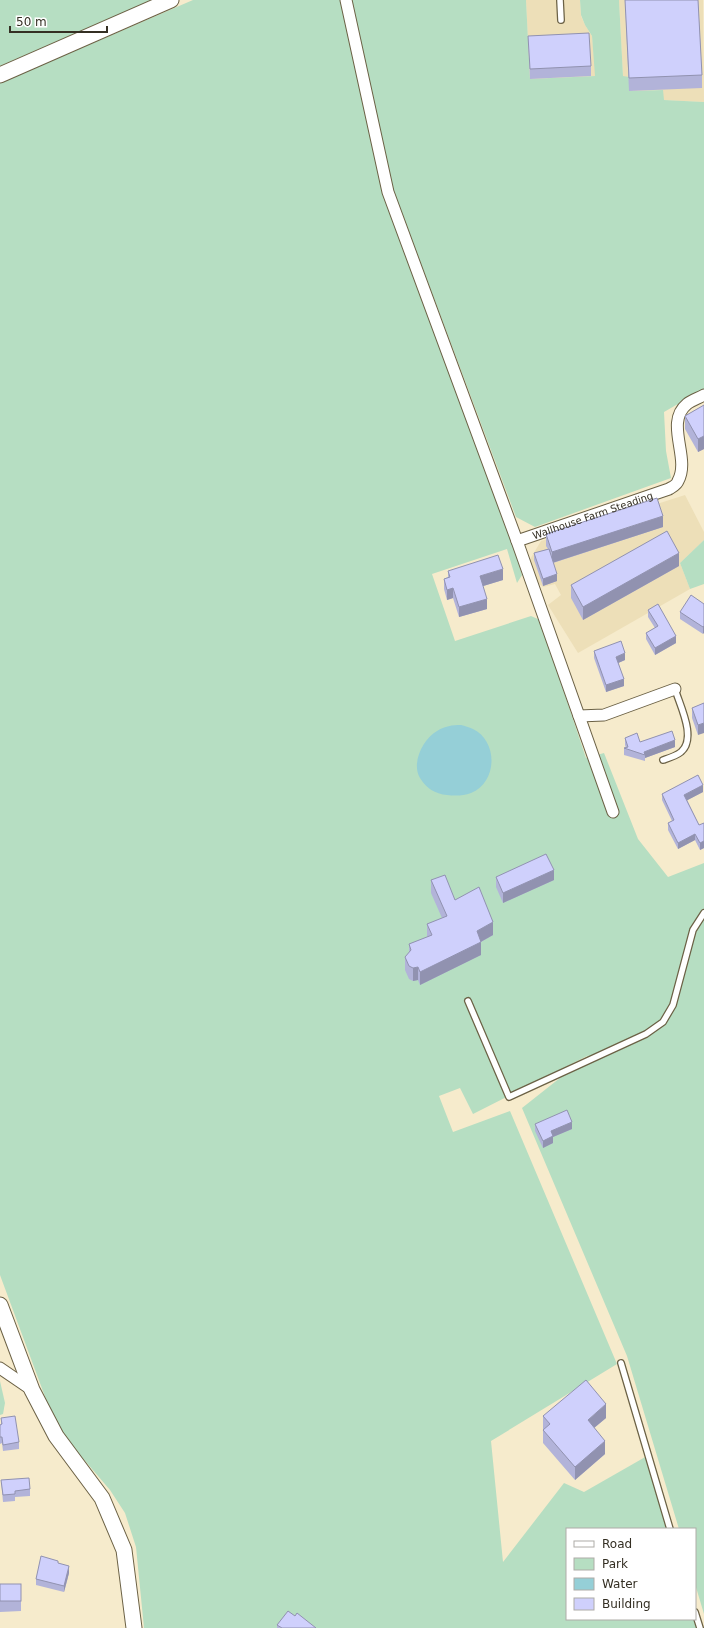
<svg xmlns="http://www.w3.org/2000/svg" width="704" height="1628" font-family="'DejaVu Sans',sans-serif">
<rect width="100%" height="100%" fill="#f6ebcc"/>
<g fill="#eddfb8">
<polygon points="526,0 580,0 581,16 585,25 592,36 596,76 530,79"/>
<polygon points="619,0 703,0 704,102 663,100 663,90 629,91 623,77"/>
<polygon points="685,495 704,532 704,540 680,563 690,589 578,653 548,605 561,595 555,584 543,587 535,581 529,561 541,541"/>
</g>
<g fill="#b6dec2">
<polygon points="0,0 152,0 0,66"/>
<polygon points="193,0 341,0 383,195 502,508 522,575 517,583 507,549 432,574 455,641 531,616 540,620 586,758 604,753 638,839 668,877 704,863 704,1614 695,1584 695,1529 679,1529 627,1356 522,1108 589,1055 473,1114 460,1088 439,1096 453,1132 510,1111 617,1364 491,1441 503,1562 564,1483 584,1492 647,1456 669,1529 567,1529 567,1619 695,1619 698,1628 144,1628 136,1547 125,1513 110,1490 68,1441 54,1421 0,1275 0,83"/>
<polygon points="352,0 526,0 530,79 595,76 592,36 585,25 581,15 580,0 619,0 623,76 629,77 629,91 663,90 664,100 704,102 704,389 664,412 666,451 671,478 535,527 516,517 393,189"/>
<polygon points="704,540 704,584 690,589 680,563"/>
<polygon points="0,1381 5,1403 3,1414 0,1415"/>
</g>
<path fill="#95cfd7" d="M461 725C465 726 469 727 473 729 498 741 498 782 471 793 463 796 455 796 447 795 435 794 426 788 420 778 411 763 423 739 437 731 445 726 452 725 461 725Z"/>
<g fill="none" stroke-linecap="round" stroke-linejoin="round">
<g stroke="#6b6145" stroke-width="8">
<g id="service">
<polyline points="560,0 561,20"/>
<path d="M663 760C669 758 676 756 681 752 697 738 680 706 675 689"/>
<polyline points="468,1001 509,1097 646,1034 663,1022 673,1005 693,930 704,913"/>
<polyline points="621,1363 670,1529"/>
<polyline points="695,1612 700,1628"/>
</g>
</g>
<g stroke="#6b6145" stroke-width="13">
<g id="minor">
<polyline points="346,0 388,192 517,541 613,812"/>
<path id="s1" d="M517 541 669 489C672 487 677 485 678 481 691 458 664 423 687 404 692 400 699 398 704 395"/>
<polyline points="579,716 604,715 675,689"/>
<polyline points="0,1368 32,1390"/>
</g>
</g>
<g stroke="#6b6145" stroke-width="17">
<g id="secondary">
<polyline points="0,75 171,0"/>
<polyline points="0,1305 32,1390 56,1436 102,1498 124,1550 134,1628"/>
</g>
</g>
<use href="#service" stroke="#fff" stroke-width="5.5"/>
<use href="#minor" stroke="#fff" stroke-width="11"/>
<use href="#secondary" stroke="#fff" stroke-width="15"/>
</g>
<g fill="#b2b3d9">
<polygon points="625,0 698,0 702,75 702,88 629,91"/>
<polygon points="528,36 591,66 591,76 530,79"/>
<polygon points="704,405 704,449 698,452 685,429 685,416"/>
<polygon points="663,527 553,563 557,581 543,586 534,560 534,553 548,549 546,546 546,534"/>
<polygon points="679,566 583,620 571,598 571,585"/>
<polygon points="448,571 503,580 483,586 487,609 459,617 453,598 447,600 444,589 444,579 448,577"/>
<polygon points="704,604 703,634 680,619 680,612"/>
<polygon points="648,610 676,643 655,655 646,639 646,633 655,628 648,617"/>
<polygon points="594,651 625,660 618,663 624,686 606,692 594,658"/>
<polygon points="704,703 698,735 692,718 692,708"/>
<polygon points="625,738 640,742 675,747 645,758 645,761 624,755 624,748 626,748 625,745"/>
<polygon points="703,792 687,800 699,825 704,824 704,848 700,850 695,840 678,849 668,830 668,823 672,821 662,800 662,794"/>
<polygon points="496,877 554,880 503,903 496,887"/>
<polygon points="431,880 455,900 493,935 481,942 481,955 420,985 418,980 413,981 409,979 405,970 405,957 409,953 409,944 427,937 427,924 442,918 431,893"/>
<polygon points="535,1124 572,1129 553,1137 553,1143 543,1148 535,1131"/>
<polygon points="543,1416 606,1418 594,1428 605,1454 575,1480 543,1443"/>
<polygon points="1,1418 19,1442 19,1449 3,1451 2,1443 0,1444 0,1425 1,1424"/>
<polygon points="1,1480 30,1489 30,1496 15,1497 15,1501 3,1502"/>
<polygon points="58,1563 69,1573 64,1592 36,1585 36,1579"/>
<polygon points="0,1584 21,1584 21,1611 0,1612"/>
<polygon points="295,1616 316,1628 277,1628 277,1625"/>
</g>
<g fill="#9192b0">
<polygon points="704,436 704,449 698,452 698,439"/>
<polygon points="663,516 663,527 552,563 552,552"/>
<polygon points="679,553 679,566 583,620 583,607"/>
<polygon points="503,569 503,580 480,587 480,576"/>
<polygon points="557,574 557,581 543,586 543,579"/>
<polygon points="453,588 453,598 447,600 447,590"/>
<polygon points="487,599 487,609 459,617 459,607"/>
<polygon points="704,626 704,633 703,634 703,627"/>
<polygon points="676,636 676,643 655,655 655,648"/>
<polygon points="625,653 625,660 616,664 616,657"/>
<polygon points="624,679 624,686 606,692 606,685"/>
<polygon points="704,723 704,733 698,735 698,725"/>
<polygon points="675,740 675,747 645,758 645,755 644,752"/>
<polygon points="703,785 703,792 684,802 684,795"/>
<polygon points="695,834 695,840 678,849 678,843"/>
<polygon points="704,841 704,848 700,850 700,843"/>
<polygon points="554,870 554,880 503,903 503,893"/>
<polygon points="493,922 493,935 477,944 477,931"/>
<polygon points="481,942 481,955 420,985 420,972"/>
<polygon points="418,967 418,980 413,981 413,968"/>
<polygon points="572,1122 572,1129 553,1137 553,1143 543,1148 543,1141 551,1131"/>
<polygon points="606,1404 606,1418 588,1433 588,1420"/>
<polygon points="605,1441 605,1454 575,1480 575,1467"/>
<polygon points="69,1566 69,1573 64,1592 64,1586"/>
</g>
<g fill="#cfd0fc" stroke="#9192b0">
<polygon points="625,0 698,0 702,75 629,78"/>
<polygon points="589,33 591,66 530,69 528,36"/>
<polygon points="704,405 704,436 698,439 685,416"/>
<polygon points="657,498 663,516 552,552 546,534"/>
<polygon points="667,531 679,553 583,607 571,585"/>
<polygon points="549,549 557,574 543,579 534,553"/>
<polygon points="498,555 503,569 480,576 487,599 459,607 453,588 447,590 444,579 450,577 448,571"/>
<polygon points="691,595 704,604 704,626 703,627 680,612"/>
<polygon points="658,604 676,636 655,648 646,633 658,626 648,610"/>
<polygon points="621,641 625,653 616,657 624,679 606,685 594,651"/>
<polygon points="704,703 704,723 698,725 692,708"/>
<polygon points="672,731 675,740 644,752 645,755 624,748 628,747 625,738 637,733 640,742"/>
<polygon points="698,775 703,785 684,795 699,825 704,823 704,841 700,843 695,834 678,843 668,823 674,820 662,794"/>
<polygon points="546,854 554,870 503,893 496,877"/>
<polygon points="445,875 455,900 479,887 493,922 477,931 481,942 420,972 418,967 413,968 409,966 405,957 411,950 409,944 432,935 427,924 447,916 431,880"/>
<polygon points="567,1110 572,1122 551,1131 553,1136 543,1141 535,1124"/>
<polygon points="586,1380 606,1404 588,1420 605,1441 575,1467 543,1430 550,1424 543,1416"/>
<polygon points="15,1416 19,1442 3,1445 2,1437 0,1437 0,1425 2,1424 1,1418"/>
<polygon points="29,1478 30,1489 15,1491 15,1494 3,1495 1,1480"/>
<polygon points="41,1556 58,1561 58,1563 69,1566 64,1586 36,1579"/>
<rect x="0" y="1584" width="21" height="17"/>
<polygon points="288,1611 295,1616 297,1613 316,1628 282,1628 277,1625"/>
</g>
<g text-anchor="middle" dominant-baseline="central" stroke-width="3.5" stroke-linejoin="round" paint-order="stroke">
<g font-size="10" fill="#342f23" stroke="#fff">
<text stroke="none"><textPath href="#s1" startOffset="80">Wallhouse Farm Steading</textPath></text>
</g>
</g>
<rect x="566" y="1528" width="130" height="92" fill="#ffffff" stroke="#aeaca7"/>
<rect x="574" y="1541" width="20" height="6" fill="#ffffff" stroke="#aeaca7"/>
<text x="602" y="1548" font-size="12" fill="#342f23">Road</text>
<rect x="574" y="1558" width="20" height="12" fill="#b6dec2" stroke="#aeaca7"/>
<text x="602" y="1568" font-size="12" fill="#342f23">Park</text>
<rect x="574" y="1578" width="20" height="12" fill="#95cfd7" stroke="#aeaca7"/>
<text x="602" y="1588" font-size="12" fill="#342f23">Water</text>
<rect x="574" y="1598" width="20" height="12" fill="#cfd0fc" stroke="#aeaca7"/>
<text x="602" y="1608" font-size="12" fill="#342f23">Building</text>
<path d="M10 26v6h97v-6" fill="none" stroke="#342f23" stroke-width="2"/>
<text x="16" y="26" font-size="12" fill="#342f23" stroke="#ffffff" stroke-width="3" paint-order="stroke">50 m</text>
</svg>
